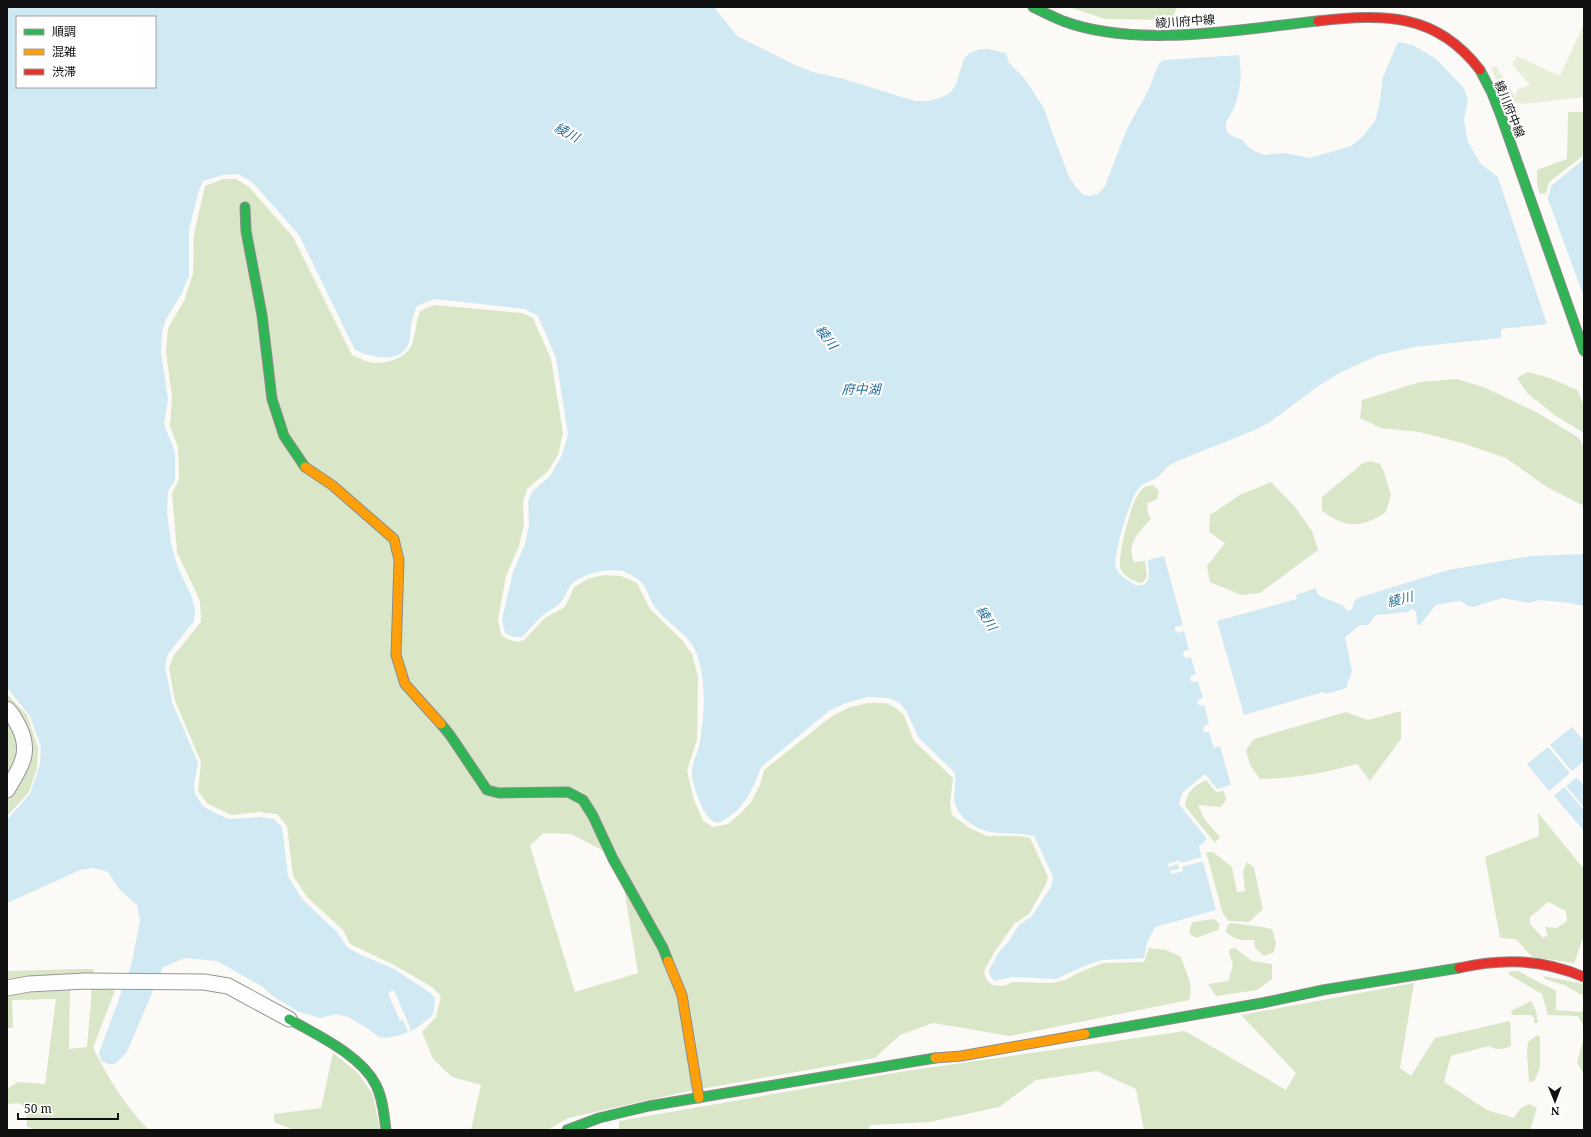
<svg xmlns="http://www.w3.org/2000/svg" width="1591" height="1137" font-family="'Noto Serif','Noto Sans JP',serif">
<rect width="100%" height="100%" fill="#fcfaf6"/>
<polygon fill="#e8efd9" points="1584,23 1584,97 1525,104 1509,102 1505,99 1491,68 1496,66 1515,96 1518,89 1530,85 1512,64 1517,56 1560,76"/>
<g fill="#d9e6c8" fill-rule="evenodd">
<polygon points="1069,7 1177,7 1172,20 1105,19"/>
<polygon points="1568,112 1584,112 1584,155 1549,182 1546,193 1540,194 1537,185 1537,170 1567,159"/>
<path d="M223 179H236L249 187 293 237 352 355C359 358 368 363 376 363 391 363 409 357 413 341 416 330 416 321 420 311L434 305 522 313 533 318 551 359 563 433 558 455 548 471 527 489 523 502 524 524 519 546 506 576 498 619 501 635 510 640 519 642 525 639 545 618 565 607 574 587 588 579 603 575 621 576 637 583 650 609 682 640 692 654 698 676 697 740 687 771 694 800 703 821 713 827 728 824 741 813 751 802 760 785 764 770 832 716 850 707 868 703H886L896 708 904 715 914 741 953 778 950 803 952 815 968 827 987 836H1018L1030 838 1048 877 1046 884 1029 914 1014 924 994 953 984 971 986 979 992 985 1003 986 1013 982 1052 983 1065 980 1078 973 1103 963 1144 962 1149 948 1166 950 1181 957C1185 971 1195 986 1189 1000L1010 1036 933 1023 900 1035 875 1058 689 1091 568 1118 547 1130H471L481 1085 452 1077 433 1059 422 1032 436 1017 441 996 432 987 394 965 350 944 343 930 307 897 293 876 287 826 277 814 259 812 231 815 208 804 198 791 201 762 175 701 169 668 174 655 201 622 200 601 177 552 172 493 179 480 178 447 170 427 172 397 166 351 168 328 184 301 193 274 194 234 205 186ZM543 833 571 834 604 851 624 888 638 973 575 992 530 846Z"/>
<polygon points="1528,372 1550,378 1577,390 1584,406 1584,433 1556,416 1527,393 1517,378"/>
<polygon points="1457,379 1486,388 1538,413 1579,438 1584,448 1584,506 1547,487 1506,458 1462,443 1419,432 1381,428 1360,418 1362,400 1420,382"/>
<path d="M1371 461 1380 464 1384 472 1391 495 1386 512C1361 528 1347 529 1322 511V497L1363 463Z"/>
<polygon points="1271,482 1295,507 1312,531 1318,550 1260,593 1241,595 1210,582 1207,566 1225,543 1209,532 1210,515 1240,495"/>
<path d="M1153 485 1159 491 1157 499 1148 503 1147 510 1151 519C1139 532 1126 543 1134 562L1145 561 1147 577 1142 583C1135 582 1125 577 1121 570 1116 562 1130 510 1135 500 1137 495 1141 491 1144 487Z"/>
<polygon points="7,694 27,715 38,748 37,768 29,792 7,816 7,799 24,772 7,705"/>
<polygon points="1401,711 1401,739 1370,781 1357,764 1320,773 1285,778 1260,779 1250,765 1246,750 1254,739 1346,712 1368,720"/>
<polygon points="7,721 15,729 22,753 7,785"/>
<path d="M1206 780 1216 792 1224 791 1226 800 1221 807 1198 805 1205 820 1220 837 1215 843 1185 806C1187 791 1193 787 1206 780Z"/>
<path d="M1538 813 1584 869V935L1574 963 1532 957 1516 939 1500 938 1485 857 1539 836ZM1548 902 1566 911 1567 921 1557 928 1545 927 1548 935 1543 938 1530 924V917Z"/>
<polygon points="1206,852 1213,852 1232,867 1237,892 1245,891 1243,871 1247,862 1254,868 1263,909 1249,922 1229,921 1223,914"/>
<polygon points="1214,919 1220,924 1218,930 1196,938 1190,934 1190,927 1193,922"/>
<path d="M1231 923 1257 926 1272 929 1276 943 1274 952 1264 956 1255 948 1254 940C1241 940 1237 941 1226 932L1227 926Z"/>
<polygon points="1235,948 1252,961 1272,964 1272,979 1257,990 1216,996 1208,984 1228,981 1233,965 1229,953 1230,949"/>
<polygon points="79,969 93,969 95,976 7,981 7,971"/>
<polygon points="1510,971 1518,971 1556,991 1556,1010 1580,1012 1584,1010 1584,1027 1578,1016 1548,1015 1542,994 1508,974"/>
<polygon points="1543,976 1584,984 1584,996 1564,985 1545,979"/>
<path d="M1414 983 1400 1068 1411 1076 1435 1038 1510 1021 1511 1046C1503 1049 1497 1051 1489 1046L1451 1056 1444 1082 1487 1110 1514 1118 1521 1108 1529 1104 1537 1108 1530 1130H1144L1136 1089 1097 1071 1036 1080 999 1107 930 1122 870 1125 869 1130H619V1121L906 1071 1185 1031 1286 1090 1296 1073 1241 1015Z"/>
<path d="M92 988 115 990 93 1048C108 1077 125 1107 149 1130H35L27 1126 26 1108 19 1103 7 1104V1089L18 1082 45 1084 56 999 12 1000 13 1028H7V994L70 990 69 1049 87 1047Z"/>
<polygon points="1531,1001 1536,1011 1538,1023 1534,1023 1534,1018 1531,1015 1512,1015 1511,1011"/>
<polygon points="1537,1035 1540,1037 1540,1067 1535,1080 1529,1083 1527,1052 1528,1042"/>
<polygon points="1584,1036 1584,1074 1577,1063"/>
<polygon points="333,1053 358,1073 373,1095 380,1130 294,1130 274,1122 274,1114 321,1108"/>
</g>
<g fill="#d1e9f2" fill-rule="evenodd">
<path d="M7 7H714L737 36 795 65 813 72 844 79 915 101H929L942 97 951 92 956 84 964 58 970 53 980 49H988L1006 53 1009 63 1024 78 1044 108 1050 126 1069 177 1078 190 1084 195 1090 196 1098 194 1105 186 1127 129 1148 91 1157 68 1160 62 1164 60 1239 55C1242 73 1241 91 1234 108 1231 115 1223 122 1227 131 1230 137 1237 137 1243 140L1246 145 1256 152 1265 155 1285 153 1310 158 1351 146 1362 137 1375 121 1379 106 1383 77 1398 42 1413 45 1436 59 1463 87 1468 99 1464 120 1468 142 1480 163 1498 177 1547 324 1501 329V338L1414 347 1379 355 1341 372 1317 387 1270 422 1255 430 1180 460C1176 462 1172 463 1169 466 1164 469 1161 475 1156 478 1149 482 1143 483 1138 489 1130 499 1112 557 1116 568 1118 573 1124 578 1129 581 1134 585 1139 587 1145 584L1149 578 1148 560 1164 556 1183 625 1175 627V630L1178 633 1184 631 1189 650 1184 651 1183 655 1186 658 1191 657 1196 674 1191 676 1190 680 1193 682 1198 681 1203 698 1198 700 1197 703 1200 706 1204 705 1209 724 1204 726 1203 730 1205 732H1209L1214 748 1220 746 1231 785 1217 789 1205 774 1182 793 1179 804 1207 839 1199 847 1216 910 1155 927 1147 943 1144 958 1102 960 1082 967 1056 979 1012 977 994 981 990 976 989 970 999 952 1009 941 1019 925 1032 916 1052 885 1053 876 1034 836C1008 830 986 839 965 819 960 814 957 810 955 803 952 792 959 781 953 771L918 737 907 712 899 702 888 698 868 697 845 703 829 711 761 767C754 787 745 807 727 818 723 821 720 823 715 822 704 821 690 780 692 770 693 760 699 751 700 741 705 713 706 681 697 654 689 633 667 624 655 607 649 600 648 587 640 581 636 578 627 572 622 571 608 568 583 573 573 583 567 588 566 598 560 603 555 608 548 611 543 615 535 622 529 630 522 637H513L505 633 502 619 513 572 525 544 529 525 528 501 533 491 551 475 562 455 568 435 556 358 538 316 525 309 435 299 417 306C415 311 413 316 412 321 410 328 411 336 409 343 400 365 371 357 355 350L299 235 271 203 252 182 238 174 222 175 203 181 198 193 189 230V276L181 295 166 319 162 332 161 352 168 399 164 424 175 452V480L168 492 167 512 171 543 178 568 192 597 195 610 194 621 168 654 165 666 172 702 198 763 194 784 195 794 203 806 215 813 229 819 260 817 274 819 282 827 288 876 302 899 337 932 347 947 359 954 394 969 429 992 435 998 434 1011 431 1017 415 1029 401 1035 386 1038 379 1037 367 1028 348 1017 336 1014 320 1018 299 1012 271 995 263 987 217 961 185 958 163 967 127 1052 115 1064H108L101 1061 99 1053 131 966 140 921 137 905 119 889 108 872 94 868 80 870 7 903V820L30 794 40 764 41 747 30 716 7 688ZM17 17H155V87H17Z"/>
<polygon points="1584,159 1584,297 1548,199 1551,186"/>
<path d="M1584 554V606L1569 603 1538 600 1530 603 1524 602 1502 598 1473 607 1468 606 1461 601C1452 601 1445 604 1436 605L1420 625H1417L1416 611 1411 609 1409 612 1376 615 1368 625H1360L1345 637 1352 671 1346 688 1327 694 1323 692 1244 715 1217 621 1297 599 1296 595 1316 588 1317 593 1320 596 1344 606 1347 611 1352 609 1354 602 1357 598 1448 570 1531 556Z"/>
<polygon points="1572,727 1584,741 1584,761 1572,771 1550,745"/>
<polygon points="1548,747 1570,773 1549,791 1527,764"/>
<polygon points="1577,777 1584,786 1584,807 1566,786"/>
<polygon points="1564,787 1584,810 1584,831 1554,796"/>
</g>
<g fill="#fcfaf6">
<polygon points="1202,857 1203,861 1182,867 1183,871 1171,874 1170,871 1179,869 1178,864 1169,867 1168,864 1180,860 1181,863"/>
<polygon points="394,990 411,1030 408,1032 403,1020 400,1021 388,993"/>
</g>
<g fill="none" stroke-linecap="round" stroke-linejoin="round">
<g stroke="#969594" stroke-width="17">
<g id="street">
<path d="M7 709C13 714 15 720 19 727 32 753 20 768 7 790"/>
<polyline points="7,988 29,984 85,981 204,982 228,986 289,1019"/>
</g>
</g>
<g stroke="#8d8c8a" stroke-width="11">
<g id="fast">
<path d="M1033 7C1043 12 1053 17 1063 21 1138 49 1240 29 1318 21"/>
<polyline points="1480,70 1492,93 1501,116 1584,351"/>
<polyline points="245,207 246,231 262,315 272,399 284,436 305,467"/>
<polyline points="441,724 450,735 487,790 499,793 568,792 583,800 593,816 613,859 663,948 668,961"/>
<path d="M289 1019C317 1035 361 1055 376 1085 383 1099 384 1115 386 1130"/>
<polyline points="1085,1034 1262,1003 1323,990 1459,968"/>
<polyline points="567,1130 599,1118 649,1106 935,1058"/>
</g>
</g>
<g stroke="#8d8c8a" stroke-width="11">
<g id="slow">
<polyline points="305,467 332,485 394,539 399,560 396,655 405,684 441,724"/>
<polyline points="668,961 682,995 699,1098"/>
<polyline points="935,1058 961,1056 1085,1034"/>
</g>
</g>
<g stroke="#8d8c8a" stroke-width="11">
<g id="jam">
<path d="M1318 21C1383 14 1436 12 1480 70"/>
<path d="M1459 968C1503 958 1542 959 1584 977"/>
</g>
</g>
<use href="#street" stroke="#fffefe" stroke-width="15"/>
<use href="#fast" stroke="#30b455" stroke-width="9"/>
<use href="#slow" stroke="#ff9f0a" stroke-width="9"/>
<use href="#jam" stroke="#e5322d" stroke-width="9"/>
</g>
<g text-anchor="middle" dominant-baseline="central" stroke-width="4" stroke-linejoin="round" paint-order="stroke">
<g font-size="12" fill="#101010" stroke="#fff">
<text transform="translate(1185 21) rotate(-4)">綾川府中線</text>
<text transform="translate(1510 109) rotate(68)">綾川府中線</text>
</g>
<g font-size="13" font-style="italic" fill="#266e96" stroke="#fff">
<text transform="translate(567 132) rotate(28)">綾川</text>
<text transform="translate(827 337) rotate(53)">綾川</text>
<text x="861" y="389">府中湖</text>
<text transform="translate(1400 599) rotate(-14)">綾川</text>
<text transform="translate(987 618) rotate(57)">綾川</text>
</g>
</g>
<rect width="1591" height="1137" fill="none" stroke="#101010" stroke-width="16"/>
<rect x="16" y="16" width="140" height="72" fill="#ffffff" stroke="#9f9f9f"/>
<rect x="24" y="29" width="20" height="6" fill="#30b455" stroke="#9f9f9f"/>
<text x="52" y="36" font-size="12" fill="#101010">順調</text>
<rect x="24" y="49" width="20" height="6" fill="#ff9f0a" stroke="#9f9f9f"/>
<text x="52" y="56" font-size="12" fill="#101010">混雑</text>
<rect x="24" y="69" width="20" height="6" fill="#e5322d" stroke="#9f9f9f"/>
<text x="52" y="76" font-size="12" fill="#101010">渋滞</text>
<g transform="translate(1555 1101) rotate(179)" stroke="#ffffff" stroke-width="3" paint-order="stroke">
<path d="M0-3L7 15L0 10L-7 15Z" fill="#101010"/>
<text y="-6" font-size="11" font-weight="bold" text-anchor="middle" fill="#101010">N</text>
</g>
<path d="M18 1113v6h100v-6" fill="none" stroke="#101010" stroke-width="2"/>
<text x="24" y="1113" font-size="12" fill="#101010" stroke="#ffffff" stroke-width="3" paint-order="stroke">50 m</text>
</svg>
